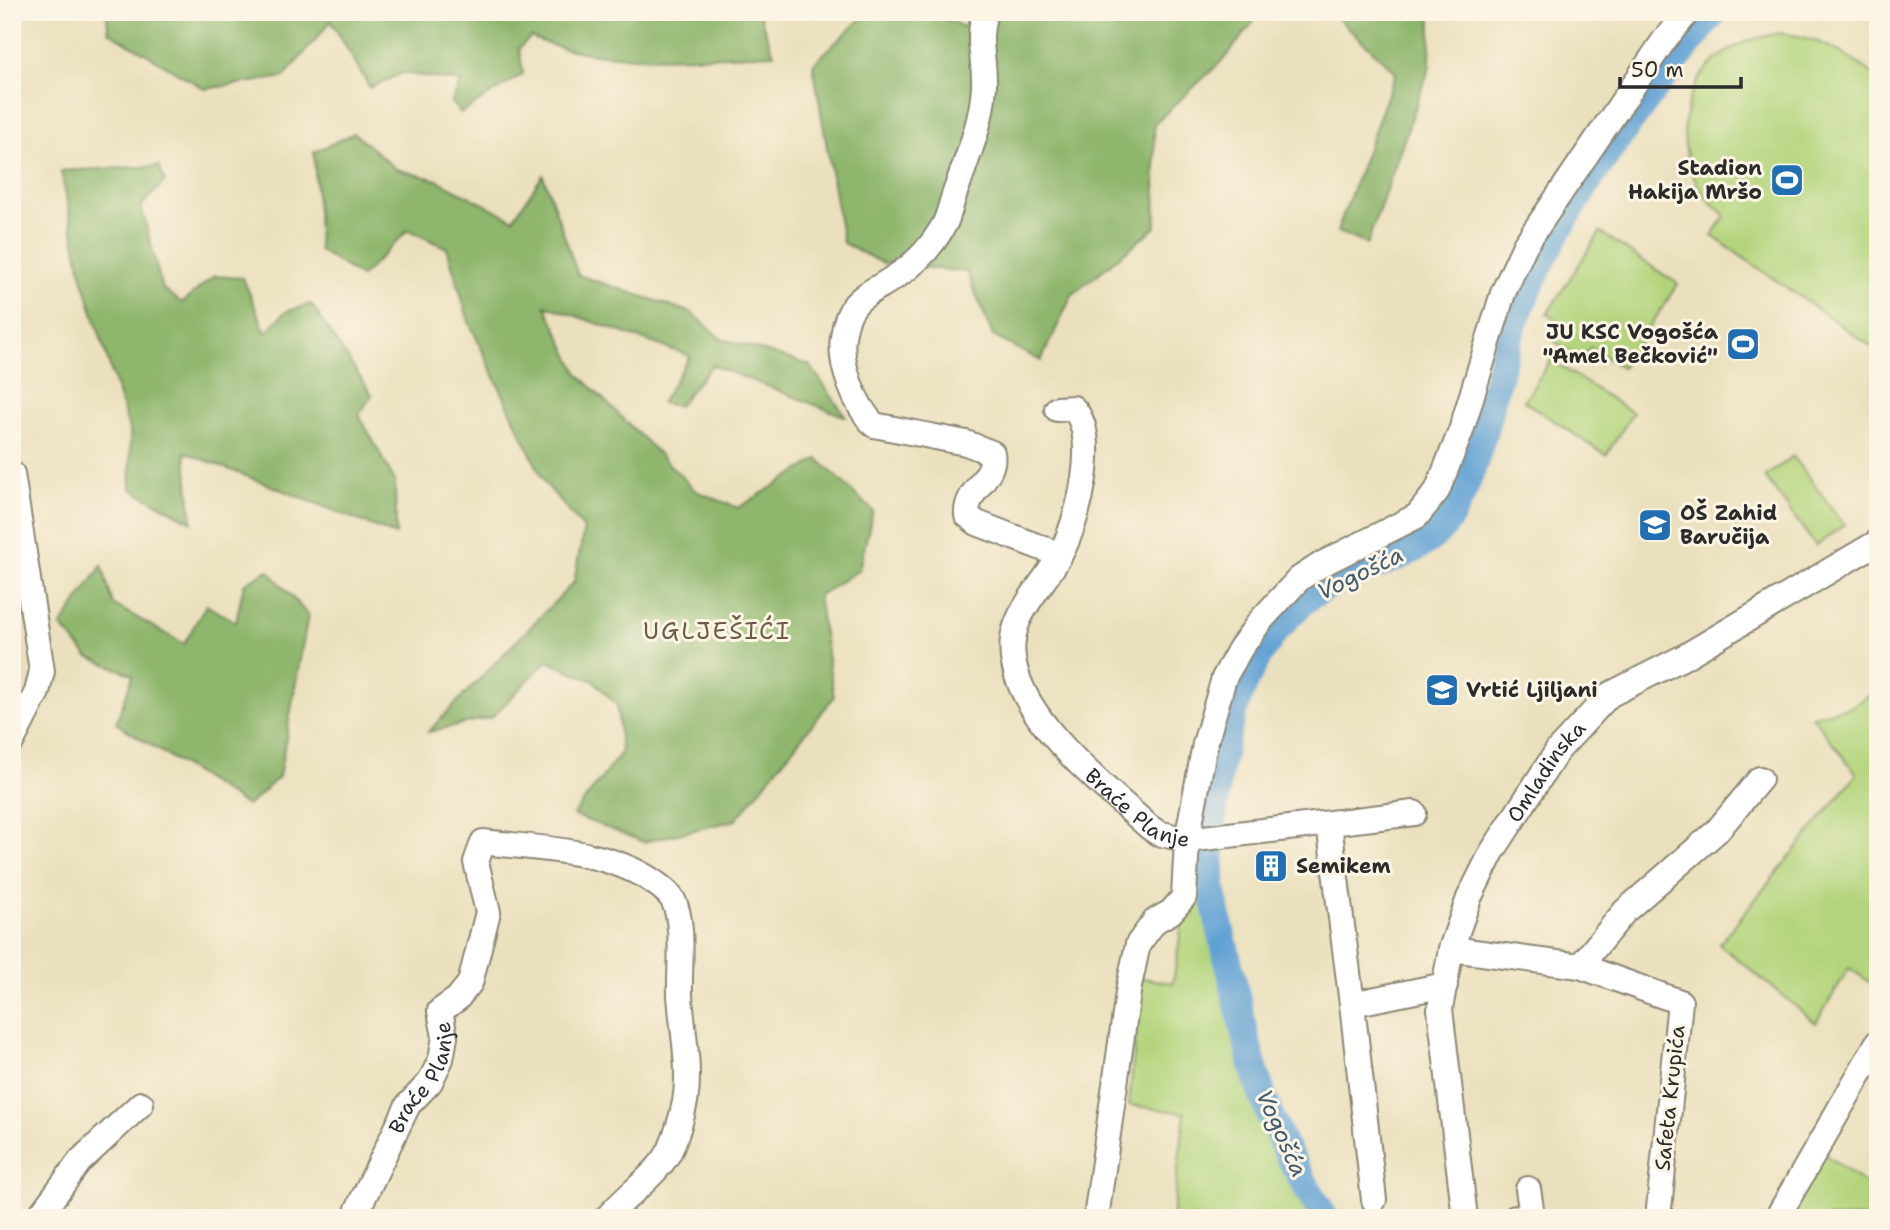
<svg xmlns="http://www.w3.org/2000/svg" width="1890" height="1230" font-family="'Shantell Sans',sans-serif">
<rect width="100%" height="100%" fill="#fcf5e5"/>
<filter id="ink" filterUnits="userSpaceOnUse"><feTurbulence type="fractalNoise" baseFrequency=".0143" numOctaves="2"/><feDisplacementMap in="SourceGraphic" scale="14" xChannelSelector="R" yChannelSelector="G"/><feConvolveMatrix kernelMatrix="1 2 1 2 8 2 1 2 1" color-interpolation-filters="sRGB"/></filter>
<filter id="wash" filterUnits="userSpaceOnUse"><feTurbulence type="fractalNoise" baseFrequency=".00686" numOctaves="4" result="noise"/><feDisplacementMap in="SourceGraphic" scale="28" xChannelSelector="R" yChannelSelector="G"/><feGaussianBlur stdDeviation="1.57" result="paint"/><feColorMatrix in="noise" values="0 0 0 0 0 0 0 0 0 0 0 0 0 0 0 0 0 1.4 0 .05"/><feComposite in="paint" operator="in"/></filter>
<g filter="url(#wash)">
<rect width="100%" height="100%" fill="#ebe0bd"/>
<g fill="#b3d47c" stroke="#6f8054" stroke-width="2">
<path d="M1780 33C1822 38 1843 53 1878 77V351L1712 236 1725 216C1717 208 1708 201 1702 192 1673 150 1679 82 1725 53 1742 41 1760 37 1780 33Z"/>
<polygon points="1600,232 1678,284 1622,368 1591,347 1582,359 1554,341 1564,326 1547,314"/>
<polygon points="1551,360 1633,413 1606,455 1524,401"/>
<polygon points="1793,456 1844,525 1816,546 1765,477"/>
<path d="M1240 649 1257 658C1221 725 1204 808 1212 884 1215 915 1225 947 1232 977 1252 1071 1275 1136 1325 1218H1172L1185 1113 1129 1105 1141 978 1173 983 1183 917 1187 840Z"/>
<polygon points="1878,690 1878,988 1849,968 1816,1023 1719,944 1857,774 1812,716 1850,707"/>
<polygon points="1819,1150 1878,1193 1878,1206 1873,1218 1782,1218"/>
</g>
<g fill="#8eb66c" stroke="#5c704c" stroke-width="2">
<path d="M106 12H758L774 54C703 56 595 67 531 37L519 48 523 74 461 113 451 103 461 82 402 73 370 88 331 21 284 77 205 89 109 32Z"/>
<polygon points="868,12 929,12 964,27 974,12 1261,12 1226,57 1154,124 1156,227 1072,295 1041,361 993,336 967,272 882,263 843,243 813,64"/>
<polygon points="1331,12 1431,12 1430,66 1367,244 1337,232 1396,72"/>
<polygon points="354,133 396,169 437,180 513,219 543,175 578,275 692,313 720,338 810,365 846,417 712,365 678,406 661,403 690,356 545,305 578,374 696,491 738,508 818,459 873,511 859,570 818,596 834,697 736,820 644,842 573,815 621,753 617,705 594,681 547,661 492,717 428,732 574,582 584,529 544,482 469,322 447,248 408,230 361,277 319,250 314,152"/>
<polygon points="159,166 165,181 141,206 162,288 182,303 214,276 243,278 266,333 285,312 311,304 372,395 359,415 395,481 396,535 185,452 192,522 131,489 130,432 82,277 61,171"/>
<polygon points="102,565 113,604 184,644 206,605 236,622 244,584 268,570 308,615 279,777 247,806 116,723 133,675 88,657 61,626"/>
</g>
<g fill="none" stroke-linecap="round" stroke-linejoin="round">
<path stroke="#61a1d4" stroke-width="28" d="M1325 1218C1303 1181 1281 1145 1266 1105 1251 1065 1242 1023 1233 982 1226 950 1216 917 1212 885 1209 860 1211 833 1214 807 1222 731 1242 658 1301 604 1342 566 1423 564 1451 516 1487 452 1492 375 1520 308 1565 200 1642 104 1714 12"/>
</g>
</g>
<g filter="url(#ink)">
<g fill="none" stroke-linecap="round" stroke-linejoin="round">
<g stroke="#8b8674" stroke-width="28">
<g id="minor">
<path d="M985 12C976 42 985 57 984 86 982 122 969 153 957 187 952 199 950 212 945 223 933 245 916 264 895 277 867 296 848 297 843 337 839 365 855 405 874 425L966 443 992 453C997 477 965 490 967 515L977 523 1060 555"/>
<path id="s1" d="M1057 409 1073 408C1101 437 1078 522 1060 555 1040 592 1004 618 1014 664 1026 726 1104 786 1149 827L1158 833 1187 840 1414 813"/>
<polyline points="12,474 42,671 37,692 12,741"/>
<polyline points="1329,824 1352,1004 1445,985"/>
<polyline points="1451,949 1580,966 1680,1002 1658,1218"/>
<polyline points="1580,966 1625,911 1717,831 1760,779"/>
<polyline points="1352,1004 1374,1200"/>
<polyline points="38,1218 80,1161 141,1104"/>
<path id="s2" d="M363 1218 358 1209 408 1105 430 1082 441 1059 445 1037 440 1011 457 999 470 983 488 912 476 862 483 842C540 849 610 849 658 885 662 888 670 895 673 900 685 922 679 970 680 995 682 1030 691 1067 685 1102 682 1116 677 1134 671 1148 661 1172 626 1195 607 1218"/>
<polyline points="1096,1218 1129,986 1138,944 1155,921 1171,912 1184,897 1187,840 1205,744 1224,678 1240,649 1261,620 1299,579 1322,564 1417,516 1437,491 1461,431 1503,293 1525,245 1665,39 1688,12"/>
<path id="s3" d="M1465 1218 1440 1009 1451 949 1469 898 1492 852 1558 750 1609 695 1684 657 1878 542"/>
<polyline points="1515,1218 1532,1215 1528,1189"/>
<polyline points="1777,1218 1878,1042"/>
</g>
</g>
<use href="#minor" stroke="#fff" stroke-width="24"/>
</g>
</g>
<defs>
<g id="stadium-square" transform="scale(1.75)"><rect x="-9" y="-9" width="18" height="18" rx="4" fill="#1f6fb2" stroke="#fcf5e5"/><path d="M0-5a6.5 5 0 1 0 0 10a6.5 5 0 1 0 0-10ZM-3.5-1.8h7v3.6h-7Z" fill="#fff"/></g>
<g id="school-square" transform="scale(1.75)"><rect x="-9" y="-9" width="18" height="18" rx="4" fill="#1f6fb2" stroke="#fcf5e5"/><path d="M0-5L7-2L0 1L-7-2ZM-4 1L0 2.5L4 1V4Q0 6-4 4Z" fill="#fff"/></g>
<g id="building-square" transform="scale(1.75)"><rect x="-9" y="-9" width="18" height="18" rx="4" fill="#1f6fb2" stroke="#fcf5e5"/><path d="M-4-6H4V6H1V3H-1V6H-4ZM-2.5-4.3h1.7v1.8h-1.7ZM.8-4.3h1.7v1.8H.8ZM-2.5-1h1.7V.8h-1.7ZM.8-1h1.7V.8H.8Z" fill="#fff"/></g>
</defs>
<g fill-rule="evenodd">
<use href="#stadium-square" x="1787" y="180"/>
<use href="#stadium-square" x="1743" y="344"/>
<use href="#school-square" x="1655" y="525"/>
<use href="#school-square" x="1442" y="690"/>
<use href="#building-square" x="1271" y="866"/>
</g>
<g text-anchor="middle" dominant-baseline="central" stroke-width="6" stroke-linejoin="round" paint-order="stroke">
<g font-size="21" font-weight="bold" fill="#2b2b2b" stroke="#fcf5e5" text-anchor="start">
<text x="1762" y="168" text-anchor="end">Stadion<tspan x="1762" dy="24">Hakija Mršo</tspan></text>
<text x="1718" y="332" text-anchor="end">JU KSC Vogošća<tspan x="1718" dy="24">"Amel Bečković"</tspan></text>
<text x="1680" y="513">OŠ Zahid<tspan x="1680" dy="24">Baručija</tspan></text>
<text x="1466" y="690">Vrtić Ljiljani</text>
<text x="1296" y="866">Semikem</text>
</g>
<g font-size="21" fill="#2b2b2b" stroke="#fcf5e5">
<text stroke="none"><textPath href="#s3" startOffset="474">Omladinska</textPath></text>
<text stroke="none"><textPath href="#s1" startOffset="488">Braće Planje</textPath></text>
<text stroke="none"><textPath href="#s2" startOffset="158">Braće Planje</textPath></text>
<text transform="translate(1670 1098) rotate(-84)">Safeta Krupića</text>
</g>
<g font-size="23" font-style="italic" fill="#415a6f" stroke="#fcf5e5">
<text transform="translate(1360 573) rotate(-26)">Vogošća</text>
<text transform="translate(1282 1133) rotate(66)">Vogošća</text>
</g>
<g font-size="24" letter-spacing="2" fill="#6f5b45" stroke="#fcf5e5">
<text x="717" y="631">UGLJEŠIĆI</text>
</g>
</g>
<rect width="1890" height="1230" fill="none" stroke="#fcf5e5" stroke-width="42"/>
<path d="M1620 77v10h121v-10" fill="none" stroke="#2b2b2b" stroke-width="3.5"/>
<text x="1631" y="77" font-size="21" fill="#2b2b2b" stroke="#fcf5e5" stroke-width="5" paint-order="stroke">50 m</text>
</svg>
